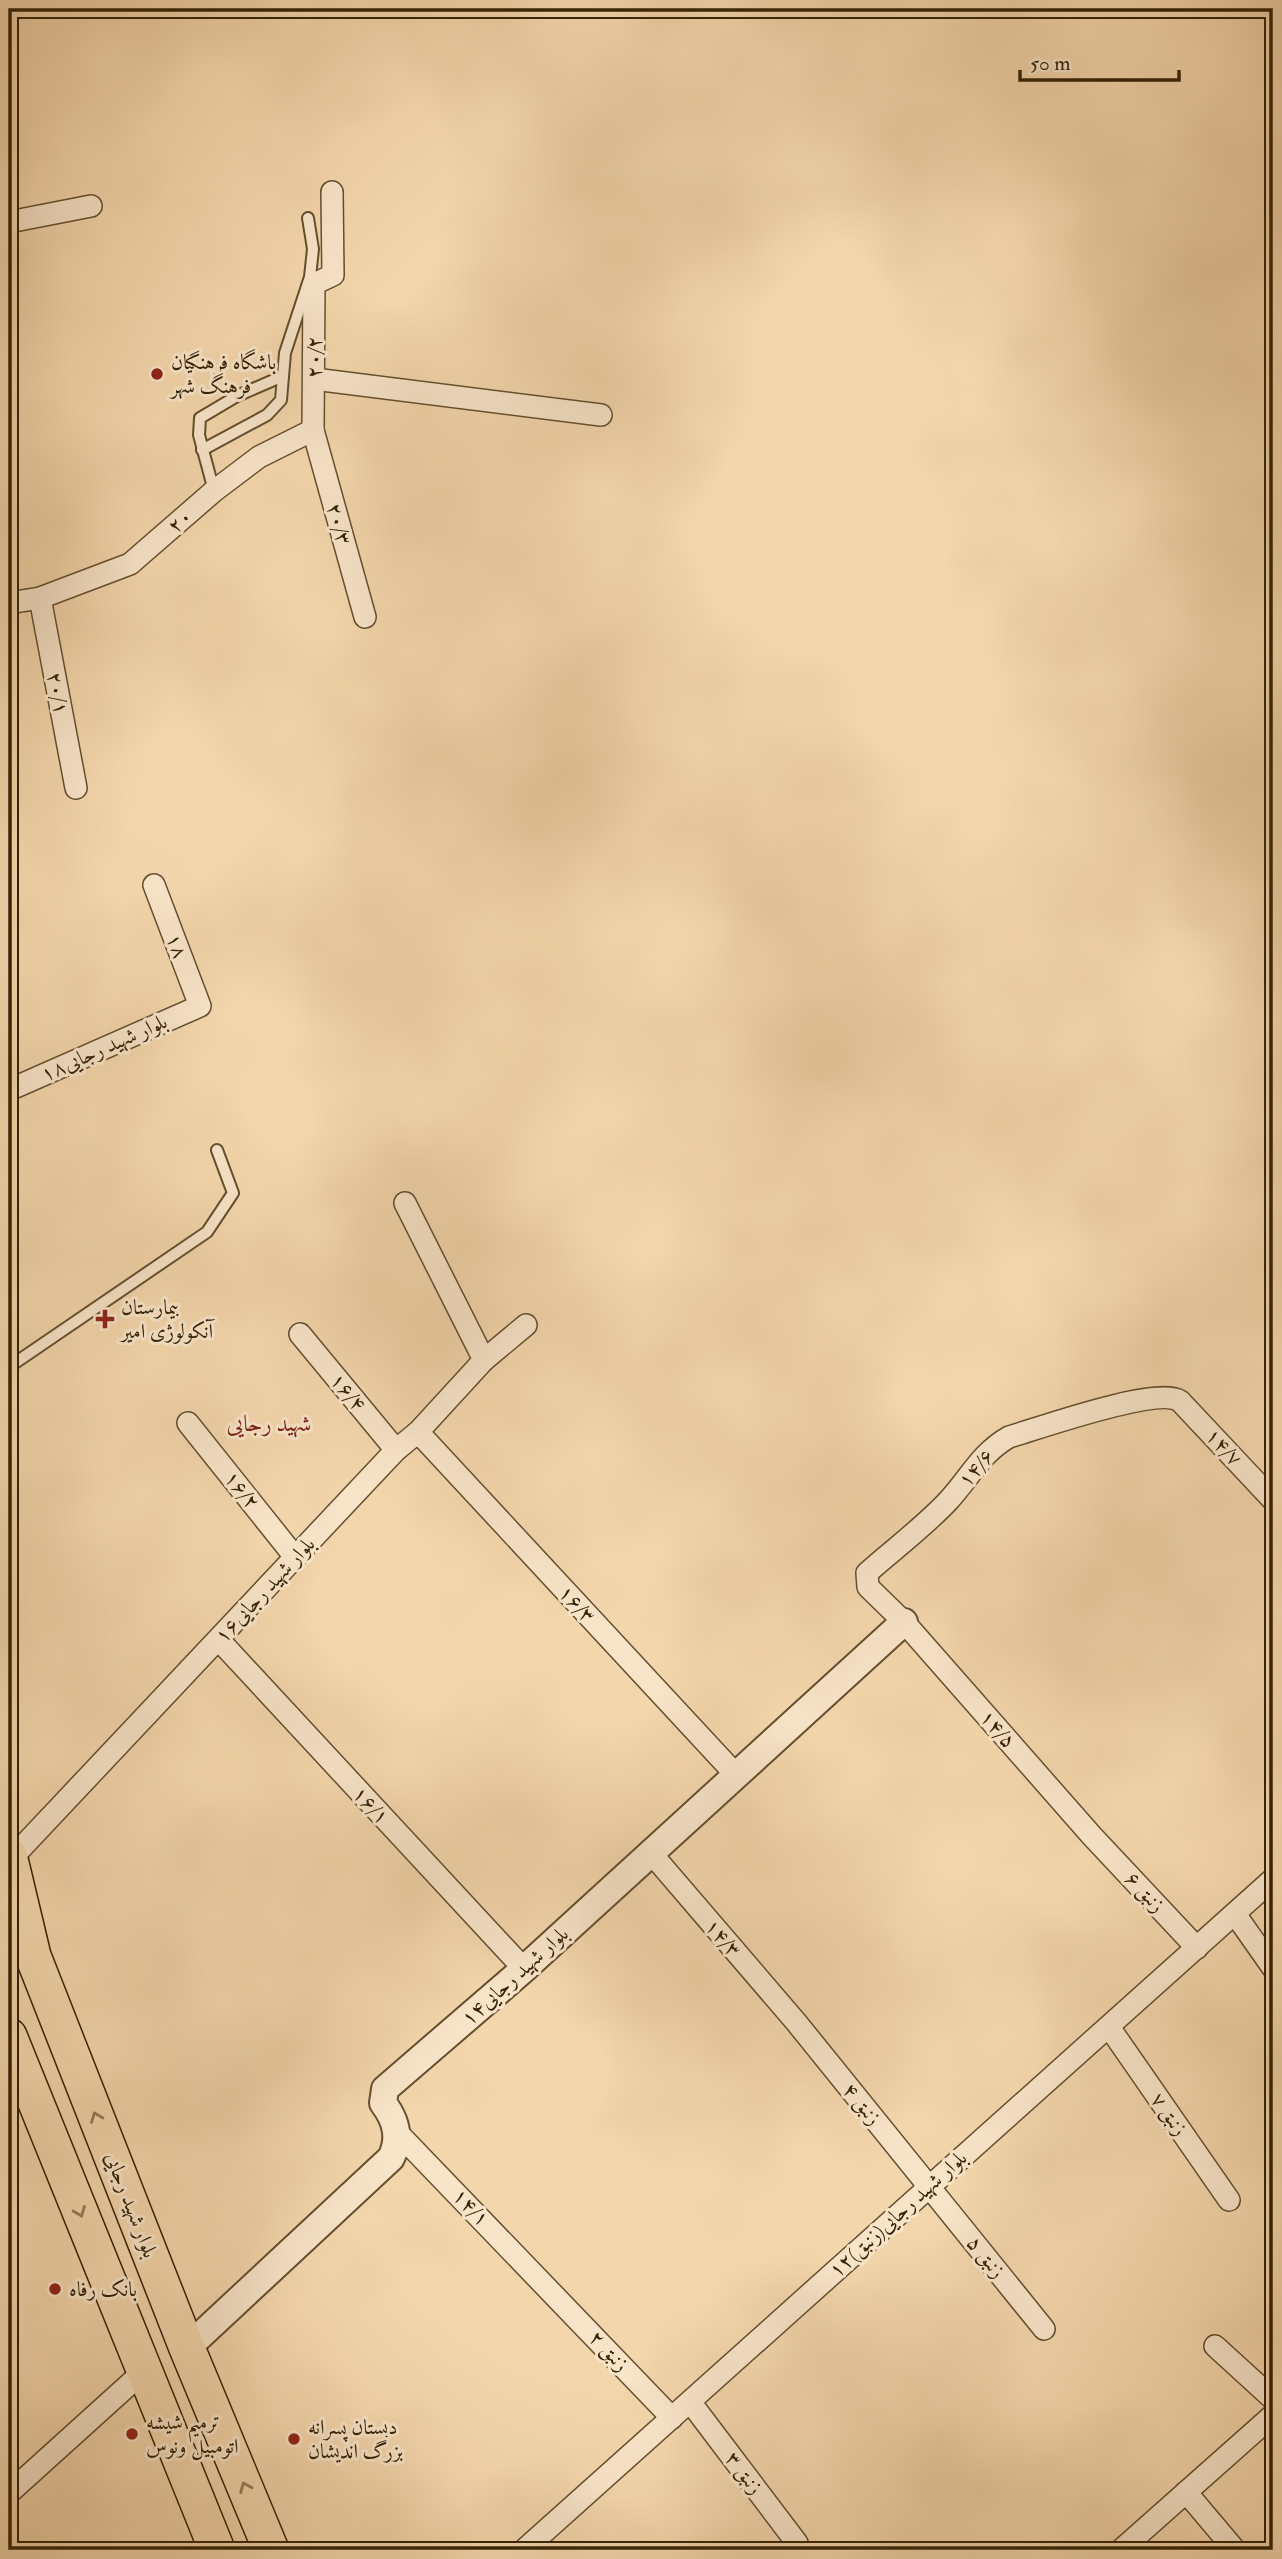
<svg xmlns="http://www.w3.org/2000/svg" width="1282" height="2559" font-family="'IM FELL Double Pica',Amiri,serif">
<rect width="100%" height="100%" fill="#f4d6ac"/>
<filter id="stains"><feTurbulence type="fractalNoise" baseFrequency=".00286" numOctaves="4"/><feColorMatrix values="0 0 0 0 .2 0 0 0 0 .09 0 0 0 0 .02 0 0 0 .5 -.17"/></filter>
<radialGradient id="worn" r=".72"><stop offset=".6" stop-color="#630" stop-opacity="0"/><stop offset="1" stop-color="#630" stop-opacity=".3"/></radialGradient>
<polygon fill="#bcbd89" stroke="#787047" stroke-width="2" points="9,124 18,199 9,201"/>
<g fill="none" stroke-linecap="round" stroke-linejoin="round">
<g stroke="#644f2f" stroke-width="14">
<g id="service">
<polyline points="202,450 267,415 281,400 285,353 310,277 313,249 308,218"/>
<polyline points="214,491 199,435 200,418 237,396 283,376"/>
<polyline points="9,1367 207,1232 233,1193 217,1150"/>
</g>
</g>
<g stroke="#644f2f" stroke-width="24">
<g id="minor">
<polyline points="332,192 333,275 314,284 313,430 365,617"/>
<polyline points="9,222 91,206"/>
<polyline points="314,379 601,415"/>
<polyline points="40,598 76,788"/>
<polyline points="9,603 40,598 130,564 214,491 259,457 313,430"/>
<polyline points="9,1090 200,1006 154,885"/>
<polyline points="405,1203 484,1360"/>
<polyline points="300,1334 396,1450"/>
<polyline points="188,1423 295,1557"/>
<polyline points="418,1432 737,1776"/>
<polyline points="219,1640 524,1969"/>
<polyline points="651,1853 796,2022 1044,2329"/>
<polyline points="10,1860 396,1450 418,1432 484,1360 526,1325"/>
<polyline points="1235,1914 1273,1968"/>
<path d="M1197 1948 1092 1836 904 1622 868 1587 867 1573C894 1549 925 1526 949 1500 970 1477 981 1453 1009 1437 1040 1428 1157 1386 1180 1401L1273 1500"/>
<polyline points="1109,2027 1229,2200"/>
<polyline points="396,2131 672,2418"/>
<polyline points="1215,2346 1273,2399"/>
<polyline points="691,2403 797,2543"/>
<polyline points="1186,2492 1235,2550"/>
<polyline points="9,2493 144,2371"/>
<polyline points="524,2550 1273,1879"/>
<polyline points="1121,2550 1273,2415"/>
</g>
</g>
<g stroke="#644f2f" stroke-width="30">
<path id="tertiary" d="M187 2348 391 2158C401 2138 396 2120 383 2103L385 2089 524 1969 904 1622"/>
</g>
<g stroke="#342205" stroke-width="38">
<g id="primary">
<polyline points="9,1855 33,1956 187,2348 271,2550"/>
<polyline points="9,2036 217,2550"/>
</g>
</g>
<use href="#service" stroke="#f8e4c9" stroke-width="10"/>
<use href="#minor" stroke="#f8e4c9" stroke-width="21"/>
<use href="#tertiary" stroke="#f8e4c9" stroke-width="26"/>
<use href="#primary" stroke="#f4d6ac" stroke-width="35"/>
</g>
<defs><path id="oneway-chevron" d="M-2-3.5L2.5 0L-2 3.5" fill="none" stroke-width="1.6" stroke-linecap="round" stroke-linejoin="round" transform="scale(1.75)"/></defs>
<g stroke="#947c58">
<use href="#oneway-chevron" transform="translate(96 2117) rotate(-111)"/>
<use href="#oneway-chevron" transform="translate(80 2212) rotate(68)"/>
<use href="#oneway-chevron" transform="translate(245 2487) rotate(-113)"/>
</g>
<g fill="#8f2418" stroke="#f8e4c9" stroke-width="2.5">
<circle cx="157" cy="374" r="7"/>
<path d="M101.5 1308.5h7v7h7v7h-7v7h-7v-7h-7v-7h7z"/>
<circle cx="55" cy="2289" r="7"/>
<circle cx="132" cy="2434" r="7"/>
<circle cx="294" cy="2439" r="7"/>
</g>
<g text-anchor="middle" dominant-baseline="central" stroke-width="6" stroke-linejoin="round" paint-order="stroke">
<g font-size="21" fill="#342205" stroke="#f8e4c9">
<text transform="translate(314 357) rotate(-90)">۲۰/۲</text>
<text transform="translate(180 521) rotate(-41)">۲۰</text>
<text transform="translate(339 524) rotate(74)">۲۰/۳</text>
<text transform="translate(58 693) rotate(79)">۲۰/۱</text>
<text transform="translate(177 946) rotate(69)">۱۸</text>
<text transform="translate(104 1048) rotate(-24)">بلوار شهید رجایی۱۸</text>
<text transform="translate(348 1392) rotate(50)">۱۶/۴</text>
<text transform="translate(1224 1447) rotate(47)">۱۴/۷</text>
<text transform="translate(976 1468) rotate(-49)">۱۴/۶</text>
<text transform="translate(242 1490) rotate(51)">۱۶/۲</text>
<text transform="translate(265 1590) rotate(-47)">بلوار شهید رجایی۱۶</text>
<text transform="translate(577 1604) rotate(47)">۱۶/۳</text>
<text transform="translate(998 1729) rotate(49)">۱۴/۵</text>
<text transform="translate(371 1805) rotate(47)">۱۶/۱</text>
<text transform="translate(1145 1892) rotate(47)">زنبق ۶</text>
<text transform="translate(723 1938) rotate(49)">۱۴/۳</text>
<text transform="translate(515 1976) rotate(-42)">بلوار شهید رجایی۱۴</text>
<text transform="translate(862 2104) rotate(51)">زنبق ۴</text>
<text transform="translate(1169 2114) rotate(55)">زنبق ۷</text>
<text transform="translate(131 2205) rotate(69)">بلوار شهید رجایی</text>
<text transform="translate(471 2207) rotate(46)">۱۴/۱</text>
<text transform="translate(898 2214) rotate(-42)">۱۲بلوار شهید رجایی(زنبق)</text>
<text transform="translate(986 2257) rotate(51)">زنبق ۵</text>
<text transform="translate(609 2351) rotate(47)">زنبق ۲</text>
<text transform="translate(744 2473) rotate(53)">زنبق ۳</text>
</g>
<g font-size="21" fill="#342205" stroke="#f8e4c9" text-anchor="start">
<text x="171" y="362">باشگاه فرهنگیان<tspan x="171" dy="24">فرهنگ شهر</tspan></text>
<text x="121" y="1307">بیمارستان<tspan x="121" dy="24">آنکولوژی امیر</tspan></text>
<text x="69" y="2289">بانک رفاه</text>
<text x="146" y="2422">ترمیم شیشه<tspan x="146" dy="24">اتومبیل ونوس</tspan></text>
<text x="308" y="2427">دبستان پسرانه<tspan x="308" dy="24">بزرگ اندیشان</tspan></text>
</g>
<g font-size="23" fill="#7a1f14" stroke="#f8e4c9">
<text x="269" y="1423">شهید رجایی</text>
</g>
</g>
<rect width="1282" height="2559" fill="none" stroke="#f4d6ac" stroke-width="35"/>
<rect x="10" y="10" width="1261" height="2538" fill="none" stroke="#342205" stroke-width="3.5"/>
<rect x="18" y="18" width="1247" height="2524" fill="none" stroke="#342205" stroke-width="2"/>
<path d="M1020 70v10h159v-10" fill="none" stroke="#342205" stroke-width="3.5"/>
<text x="1030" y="70" font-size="21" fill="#342205" stroke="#f8e4c9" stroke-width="5" paint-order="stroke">50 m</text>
<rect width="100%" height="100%" filter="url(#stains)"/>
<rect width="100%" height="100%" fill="url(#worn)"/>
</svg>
